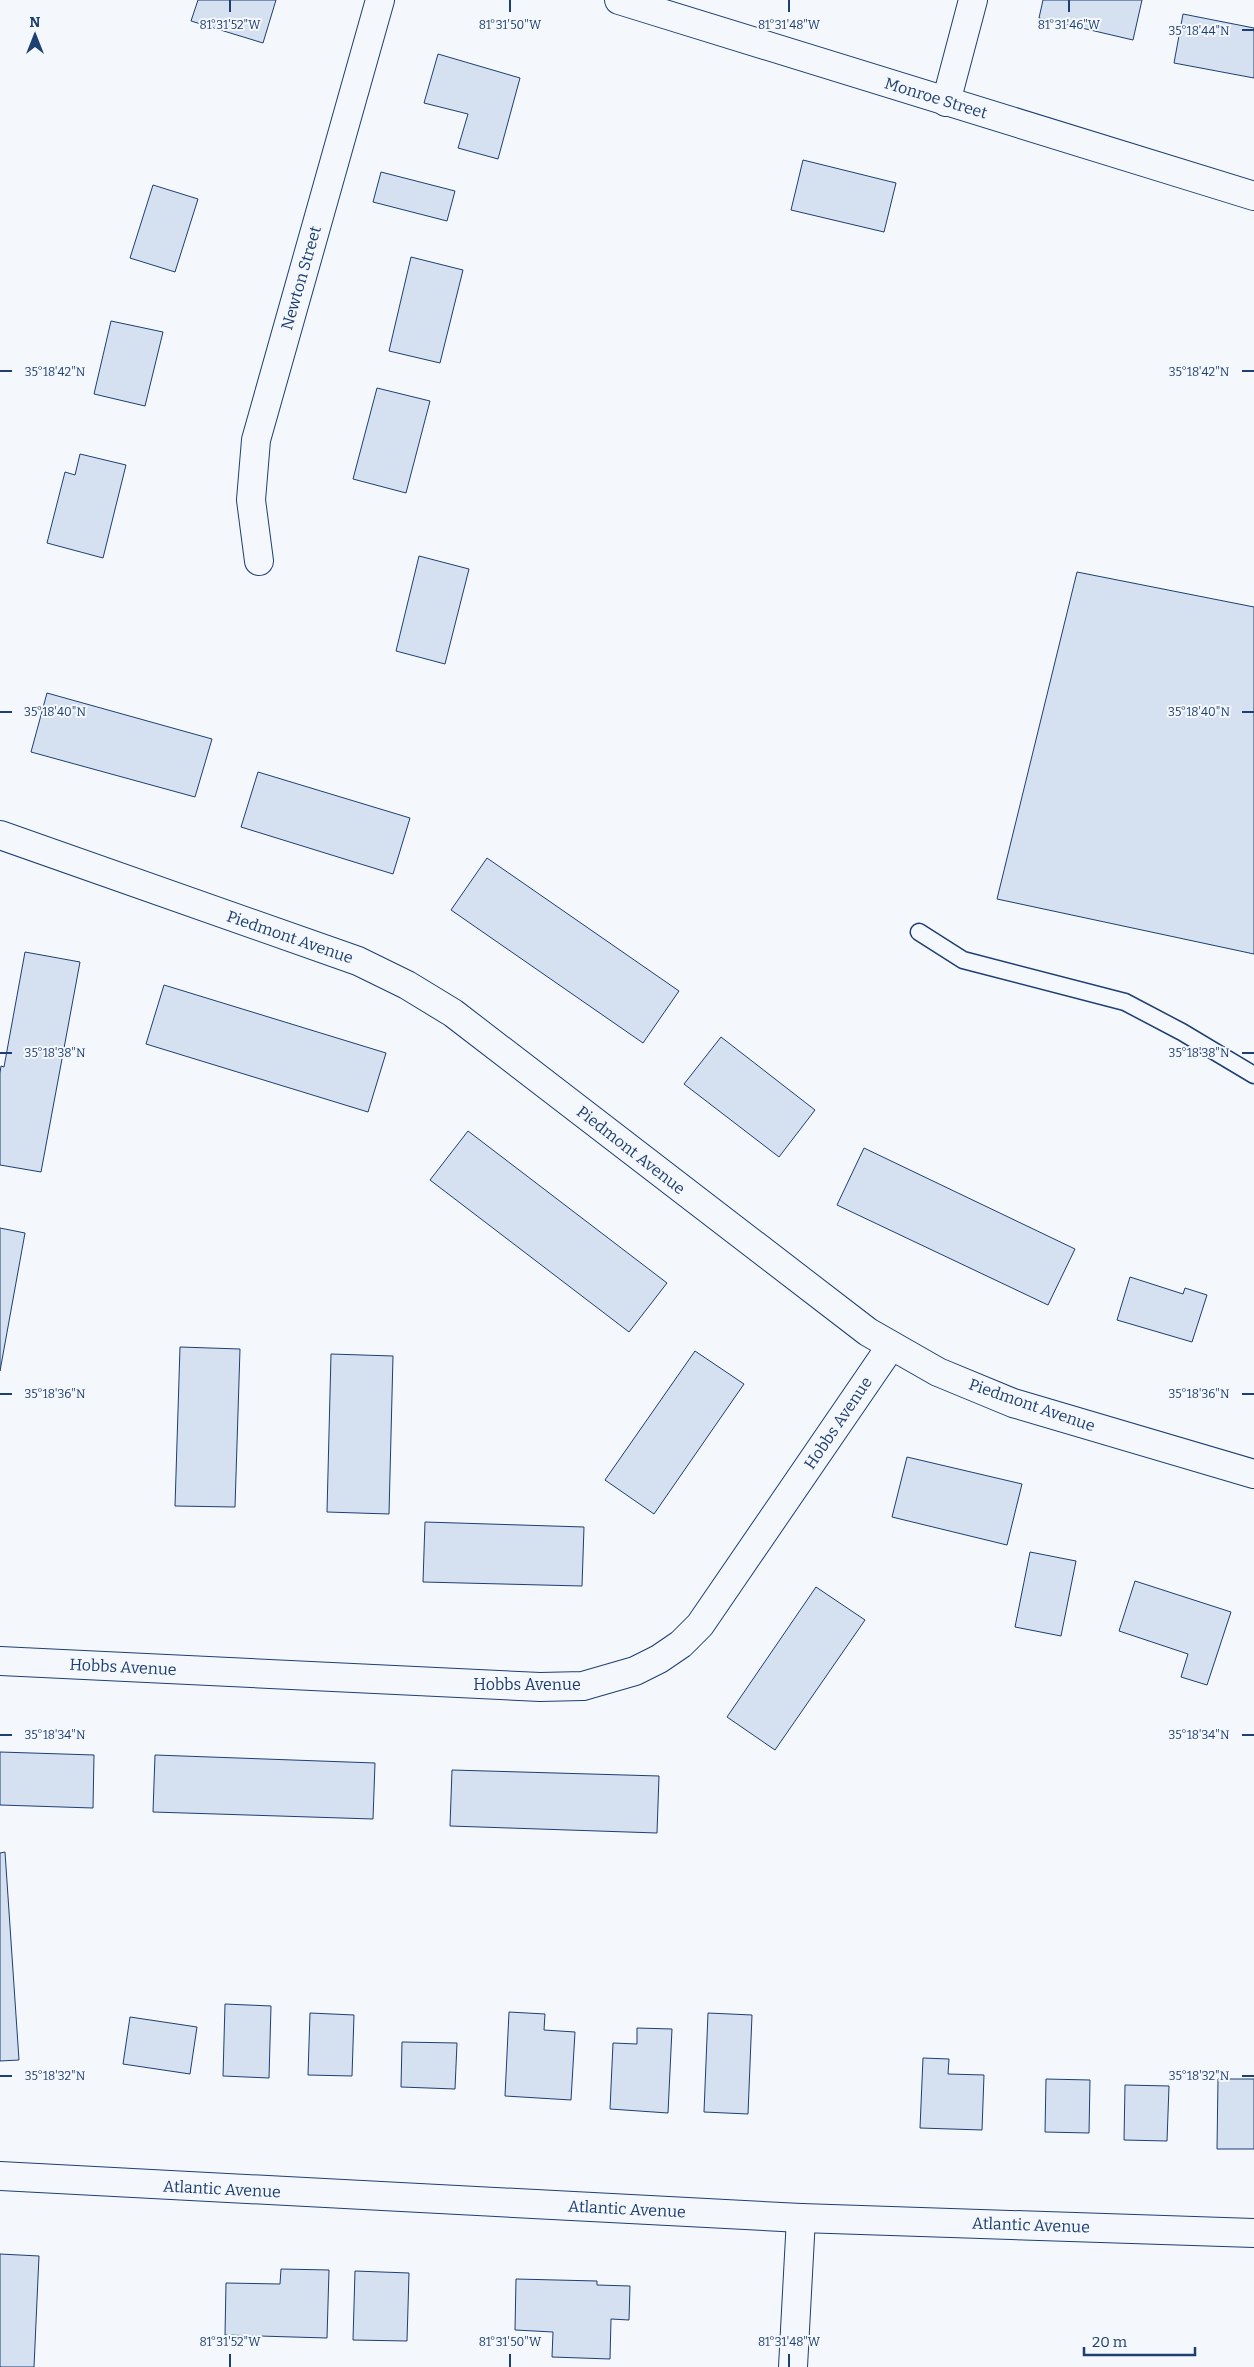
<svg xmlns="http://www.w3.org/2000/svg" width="1254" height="2367" font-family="Bitter,serif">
<rect width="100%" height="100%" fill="#f4f7fb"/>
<g fill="#d5e0f0" stroke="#1d3f73">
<polygon points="198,0 276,0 263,43 191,21"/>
<polygon points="1043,0 1142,0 1133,40 1039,18"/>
<polygon points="1183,14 1254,28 1254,78 1174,63"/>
<polygon points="438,54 520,78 498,159 458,148 468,114 424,103"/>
<polygon points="803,160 896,183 884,232 791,210"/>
<polygon points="381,172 455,191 447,221 373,202"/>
<polygon points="153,185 198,199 175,272 130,258"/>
<polygon points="411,257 463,270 440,363 389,351"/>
<polygon points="111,321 163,332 145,406 94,394"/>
<polygon points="377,388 430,401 406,493 353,479"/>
<polygon points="80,454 126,465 103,558 47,543 65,472 75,475"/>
<polygon points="419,556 469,569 445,664 396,651"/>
<polygon points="1077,572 1254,607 1254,954 997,899"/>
<polygon points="47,693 212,739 195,797 31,752"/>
<polygon points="258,772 410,818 393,874 241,827"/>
<polygon points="487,858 679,991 643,1043 451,910"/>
<polygon points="25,952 80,962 41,1172 0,1165 0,1073 1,1066 4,1067"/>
<polygon points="164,985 386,1053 368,1112 146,1044"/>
<polygon points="721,1037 815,1110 779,1157 684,1084"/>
<polygon points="468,1131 667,1283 629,1332 430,1180"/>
<polygon points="864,1148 1075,1249 1048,1305 837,1205"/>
<polygon points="0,1228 25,1233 0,1371"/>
<polygon points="1130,1277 1183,1294 1185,1288 1207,1295 1192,1342 1117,1320"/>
<polygon points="180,1347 240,1349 235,1507 175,1506"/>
<polygon points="695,1351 744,1384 654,1514 605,1480"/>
<polygon points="331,1354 393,1356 389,1514 327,1512"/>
<polygon points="907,1457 1022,1484 1007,1545 892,1517"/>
<polygon points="425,1522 584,1527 582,1586 423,1582"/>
<polygon points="1030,1552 1076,1561 1061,1636 1015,1627"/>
<polygon points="1135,1581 1231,1612 1207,1685 1181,1677 1188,1654 1119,1631"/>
<polygon points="816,1587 865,1620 775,1750 727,1717"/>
<polygon points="0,1752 94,1755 93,1808 0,1805"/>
<polygon points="155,1755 375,1763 373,1819 153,1812"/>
<polygon points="452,1770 659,1776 657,1833 450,1826"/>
<polygon points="5,1852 19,2060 0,2061 0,1853"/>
<polygon points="225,2004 271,2006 269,2078 223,2076"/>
<polygon points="509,2012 545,2014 544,2030 575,2032 571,2100 505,2096"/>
<polygon points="310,2013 354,2015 352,2076 308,2075"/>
<polygon points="708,2013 752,2015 748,2114 704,2112"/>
<polygon points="130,2017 197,2027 190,2074 123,2064"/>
<polygon points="637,2028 672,2029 668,2113 610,2109 613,2043 637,2044"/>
<polygon points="402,2042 457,2043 455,2089 401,2087"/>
<polygon points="923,2058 949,2059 948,2074 984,2075 982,2130 920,2128"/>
<polygon points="1046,2079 1090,2080 1089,2133 1045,2132"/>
<polygon points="1218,2079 1254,2079 1254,2149 1217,2149"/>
<polygon points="1125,2085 1169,2086 1167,2141 1124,2140"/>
<polygon points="0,2254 39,2256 34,2367 0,2367"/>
<polygon points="281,2269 329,2270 327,2338 225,2335 226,2283 280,2284"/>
<polygon points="355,2271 409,2273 407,2341 353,2340"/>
<polygon points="516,2279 597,2281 597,2285 630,2286 629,2320 611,2319 610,2359 552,2357 553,2332 515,2330"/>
</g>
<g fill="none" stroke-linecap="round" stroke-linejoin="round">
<g stroke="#1d3f73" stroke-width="19">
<polyline id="lane" points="919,932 963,960 1125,1002 1182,1032 1254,1075"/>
</g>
<g stroke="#1d3f73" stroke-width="30">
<g id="street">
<polyline points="619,0 1254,196"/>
<polyline points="946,102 973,0"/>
<polyline points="259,561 251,500 256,440 380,0"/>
<polyline points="0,835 358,961 407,985 453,1013 868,1332 938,1372 1013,1403 1254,1474"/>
<polyline points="0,1661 540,1687 583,1686 635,1671 659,1659 681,1644 700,1625 891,1346"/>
<polyline points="0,2176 801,2218 1254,2233"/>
<polyline points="793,2367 801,2218"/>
</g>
</g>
<use href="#lane" stroke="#f4f7fb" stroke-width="16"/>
<use href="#street" stroke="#f4f7fb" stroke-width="28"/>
</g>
<path fill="none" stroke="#1d3f73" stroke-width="2" d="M230 0V12M510 0V12M789 0V12M1069 0V12M1242 30H1254M0 371H12M1242 371H1254M0 712H12M1242 712H1254M0 1053H12M1242 1053H1254M0 1394H12M1242 1394H1254M0 1735H12M1242 1735H1254M0 2076H12M1242 2076H1254M230 2354V2367M510 2354V2367M789 2354V2367"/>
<g text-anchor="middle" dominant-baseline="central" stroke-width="4" stroke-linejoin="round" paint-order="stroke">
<g font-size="16" fill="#1d3f73" stroke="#f4f7fb">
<text transform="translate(936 98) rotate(17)">Monroe Street</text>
<text transform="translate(301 278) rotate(-74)">Newton Street</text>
<text transform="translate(290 937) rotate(19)">Piedmont Avenue</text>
<text transform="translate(631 1150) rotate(38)">Piedmont Avenue</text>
<text transform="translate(1032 1405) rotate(19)">Piedmont Avenue</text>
<text transform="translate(838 1423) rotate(-56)">Hobbs Avenue</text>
<text transform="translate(123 1667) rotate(3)">Hobbs Avenue</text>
<text x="527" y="1684">Hobbs Avenue</text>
<text transform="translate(222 2189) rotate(3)">Atlantic Avenue</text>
<text transform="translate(627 2209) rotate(3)">Atlantic Avenue</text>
<text transform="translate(1031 2225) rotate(2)">Atlantic Avenue</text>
</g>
</g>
<g font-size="12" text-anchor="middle" fill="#1d3f73" stroke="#f4f7fb" stroke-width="4" stroke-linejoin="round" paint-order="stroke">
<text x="230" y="29">81°31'52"W</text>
<text x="510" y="29">81°31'50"W</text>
<text x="789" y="29">81°31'48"W</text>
<text x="1069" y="29">81°31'46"W</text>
<text x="1199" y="35">35°18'44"N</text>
<text x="55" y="376">35°18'42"N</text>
<text x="1199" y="376">35°18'42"N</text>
<text x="55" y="716">35°18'40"N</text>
<text x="1199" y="716">35°18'40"N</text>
<text x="55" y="1057">35°18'38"N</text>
<text x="1199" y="1057">35°18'38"N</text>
<text x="55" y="1398">35°18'36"N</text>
<text x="1199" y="1398">35°18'36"N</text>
<text x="55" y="1739">35°18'34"N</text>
<text x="1199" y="1739">35°18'34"N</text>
<text x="55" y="2080">35°18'32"N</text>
<text x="1199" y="2080">35°18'32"N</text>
<text x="230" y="2346">81°31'52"W</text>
<text x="510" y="2346">81°31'50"W</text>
<text x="789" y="2346">81°31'48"W</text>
</g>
<g transform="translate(35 35)" stroke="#f4f7fb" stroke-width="4" paint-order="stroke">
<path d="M0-4L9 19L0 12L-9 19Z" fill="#1d3f73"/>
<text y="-8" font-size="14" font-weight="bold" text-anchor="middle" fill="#1d3f73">N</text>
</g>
<path d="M1084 2347v8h111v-8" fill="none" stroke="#1d3f73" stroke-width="2.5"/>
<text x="1092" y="2347" font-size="15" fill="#1d3f73" stroke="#f4f7fb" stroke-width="4" paint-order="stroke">20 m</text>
</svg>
